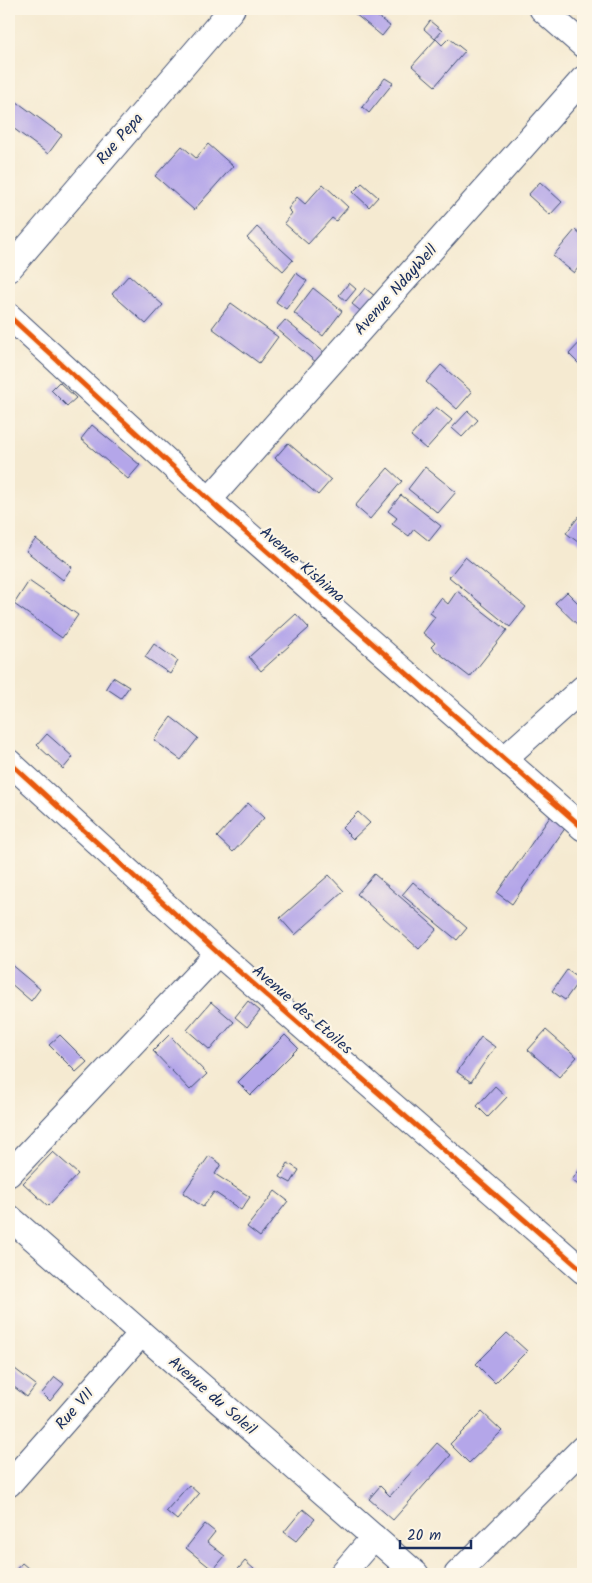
<svg xmlns="http://www.w3.org/2000/svg" width="592" height="1583" font-family="Kalam,sans-serif">
<rect width="100%" height="100%" fill="#fcf5e5"/>
<filter id="ink" filterUnits="userSpaceOnUse"><feTurbulence type="fractalNoise" baseFrequency=".02" numOctaves="2"/><feDisplacementMap in="SourceGraphic" scale="10" xChannelSelector="R" yChannelSelector="G"/><feConvolveMatrix kernelMatrix="1 2 1 2 8 2 1 2 1" color-interpolation-filters="sRGB"/></filter>
<filter id="wash" filterUnits="userSpaceOnUse"><feTurbulence type="fractalNoise" baseFrequency=".0096" numOctaves="4" result="noise"/><feDisplacementMap in="SourceGraphic" scale="20" xChannelSelector="R" yChannelSelector="G"/><feGaussianBlur stdDeviation="1.12" result="paint"/><feColorMatrix in="noise" values="0 0 0 0 0 0 0 0 0 0 0 0 0 0 0 0 0 1.4 0 .05"/><feComposite in="paint" operator="in"/></filter>
<g filter="url(#wash)">
<rect width="100%" height="100%" fill="#f5ead1"/>
<g id="blocks">
<g fill="#b4a6e9">
<polygon points="349,9 384,9 378,17 390,26 382,36"/>
<polygon points="430,21 442,31 435,39 424,29"/>
<polygon points="449,38 465,51 435,86 412,66 436,39 442,45"/>
<polygon points="385,78 393,83 369,113 362,107"/>
<polygon points="9,96 62,135 48,154 9,125"/>
<polygon points="208,144 233,166 194,210 155,176 182,146 196,158"/>
<polygon points="540,182 562,202 550,215 528,195"/>
<polygon points="362,183 378,197 369,207 353,192"/>
<polygon points="323,184 348,207 336,221 332,218 308,244 284,223 292,213 288,209 297,197 305,204"/>
<polygon points="257,227 293,260 283,271 247,238"/>
<polygon points="575,230 583,237 583,262 574,273 553,256"/>
<polygon points="296,273 307,281 286,309 276,302"/>
<polygon points="129,275 163,305 146,324 112,294"/>
<polygon points="349,283 356,289 346,301 339,295"/>
<polygon points="313,288 342,311 323,336 294,313"/>
<polygon points="365,288 376,297 363,313 352,304"/>
<polygon points="231,303 278,337 259,363 212,328"/>
<polygon points="285,320 325,353 317,363 277,329"/>
<polygon points="583,339 583,368 569,354"/>
<polygon points="441,365 472,392 457,409 426,382"/>
<polygon points="59,382 76,398 67,406 51,390"/>
<polygon points="436,407 452,420 426,449 411,436"/>
<polygon points="468,411 478,420 462,437 452,428"/>
<polygon points="92,425 140,465 128,479 81,439"/>
<polygon points="288,443 331,480 318,495 275,458"/>
<polygon points="425,467 456,492 438,513 408,489"/>
<polygon points="388,468 402,481 370,519 355,506"/>
<polygon points="401,495 441,526 429,541 414,529 409,536 392,524 397,518 388,511"/>
<polygon points="580,515 583,518 583,546 566,533"/>
<polygon points="36,539 72,567 63,580 26,551"/>
<polygon points="465,557 526,607 510,627 449,577"/>
<polygon points="29,581 78,615 62,638 14,604"/>
<polygon points="457,591 507,630 470,677 431,647 435,643 423,633 435,617 430,613 441,598 448,604"/>
<polygon points="567,592 583,608 583,630 555,603"/>
<polygon points="296,614 309,628 261,671 249,657"/>
<polygon points="154,644 178,661 170,674 145,657"/>
<polygon points="113,677 129,687 121,698 106,688"/>
<polygon points="171,717 198,738 181,760 154,740"/>
<polygon points="47,734 73,757 63,769 37,745"/>
<polygon points="248,803 264,818 233,852 217,837"/>
<polygon points="358,812 370,823 353,839 342,828"/>
<polygon points="552,814 568,824 512,904 497,893"/>
<polygon points="374,874 437,929 419,949 357,894"/>
<polygon points="329,875 344,891 295,935 280,918"/>
<polygon points="413,882 467,928 457,940 402,895"/>
<polygon points="9,963 40,989 31,1001 9,982"/>
<polygon points="567,970 580,979 565,1000 552,991"/>
<polygon points="248,1001 260,1011 247,1027 235,1017"/>
<polygon points="211,1002 234,1022 210,1050 187,1030"/>
<polygon points="546,1030 577,1057 559,1077 528,1050"/>
<polygon points="60,1035 87,1062 76,1072 49,1045"/>
<polygon points="169,1035 207,1074 190,1090 153,1051"/>
<polygon points="285,1035 298,1048 251,1095 238,1082"/>
<polygon points="481,1037 495,1047 471,1082 457,1072"/>
<polygon points="495,1086 507,1097 488,1117 477,1106"/>
<polygon points="53,1152 78,1174 48,1206 23,1183"/>
<polygon points="209,1156 221,1164 215,1174 250,1197 241,1210 214,1192 203,1207 183,1193"/>
<polygon points="288,1163 299,1170 291,1183 280,1177"/>
<polygon points="583,1165 583,1189 572,1180"/>
<polygon points="275,1191 288,1201 260,1237 247,1227"/>
<polygon points="507,1333 527,1351 495,1383 476,1364"/>
<polygon points="15,1369 36,1385 27,1397 9,1383 9,1378"/>
<polygon points="55,1377 64,1384 50,1401 42,1393"/>
<polygon points="482,1412 502,1431 469,1463 450,1444"/>
<polygon points="437,1443 451,1455 393,1520 369,1499 380,1486 390,1496"/>
<polygon points="189,1485 199,1494 177,1520 166,1511"/>
<polygon points="303,1509 315,1519 296,1541 284,1532"/>
<polygon points="205,1524 215,1532 207,1542 225,1556 213,1570 186,1548"/>
<polygon points="245,1561 255,1570 252,1574 234,1574"/>
<polygon points="22,1563 35,1574 12,1574"/>
</g>
</g>
</g>
<g filter="url(#ink)">
<use href="#blocks" fill-opacity="0" stroke="#3c4b6f" stroke-width="1"/>
<g fill="none" stroke-linecap="round" stroke-linejoin="round">
<g stroke="#3c4b6f" stroke-width="27">
<g id="minor">
<polyline points="542,9 583,45"/>
<polyline points="9,269 232,9"/>
<polyline points="9,316 217,507 583,828"/>
<polyline points="209,500 583,79"/>
<polyline points="504,759 583,688"/>
<polyline points="9,762 218,953 583,1271"/>
<polyline points="9,1174 218,953"/>
<polyline points="9,1217 416,1574"/>
<polyline points="9,1484 141,1334"/>
<polyline points="342,1574 374,1537"/>
<polyline points="457,1574 583,1448"/>
</g>
</g>
<use href="#minor" stroke="#fff" stroke-width="25"/>
<g stroke="#fcf5e5" stroke-width="8">
<g id="cycleway">
<polyline points="9,316 217,507 583,828"/>
<polyline points="9,762 218,953 583,1271"/>
</g>
</g>
<use href="#cycleway" stroke="#e8590c" stroke-width="5"/>
</g>
</g>
<g text-anchor="middle" dominant-baseline="central" stroke-width="4.5" stroke-linejoin="round" paint-order="stroke">
<g font-size="16" fill="#1b2f5e" stroke="#fcf5e5">
<text transform="translate(120 139) rotate(-49)">Rue Pepa</text>
<text transform="translate(396 290) rotate(-48)">Avenue NdayWell</text>
<text transform="translate(302 565) rotate(41)">Avenue Kishima</text>
<text transform="translate(302 1010) rotate(41)">Avenue des Etoiles</text>
<text transform="translate(212 1396) rotate(41)">Avenue du Soleil</text>
<text transform="translate(75 1409) rotate(-49)">Rue VII</text>
</g>
</g>
<rect width="592" height="1583" fill="none" stroke="#fcf5e5" stroke-width="30"/>
<path d="M400 1540v8h71v-8" fill="none" stroke="#1b2f5e" stroke-width="2.5"/>
<text x="407" y="1540" font-size="15" fill="#1b2f5e" stroke="#fcf5e5" stroke-width="4" paint-order="stroke">20 m</text>
</svg>
